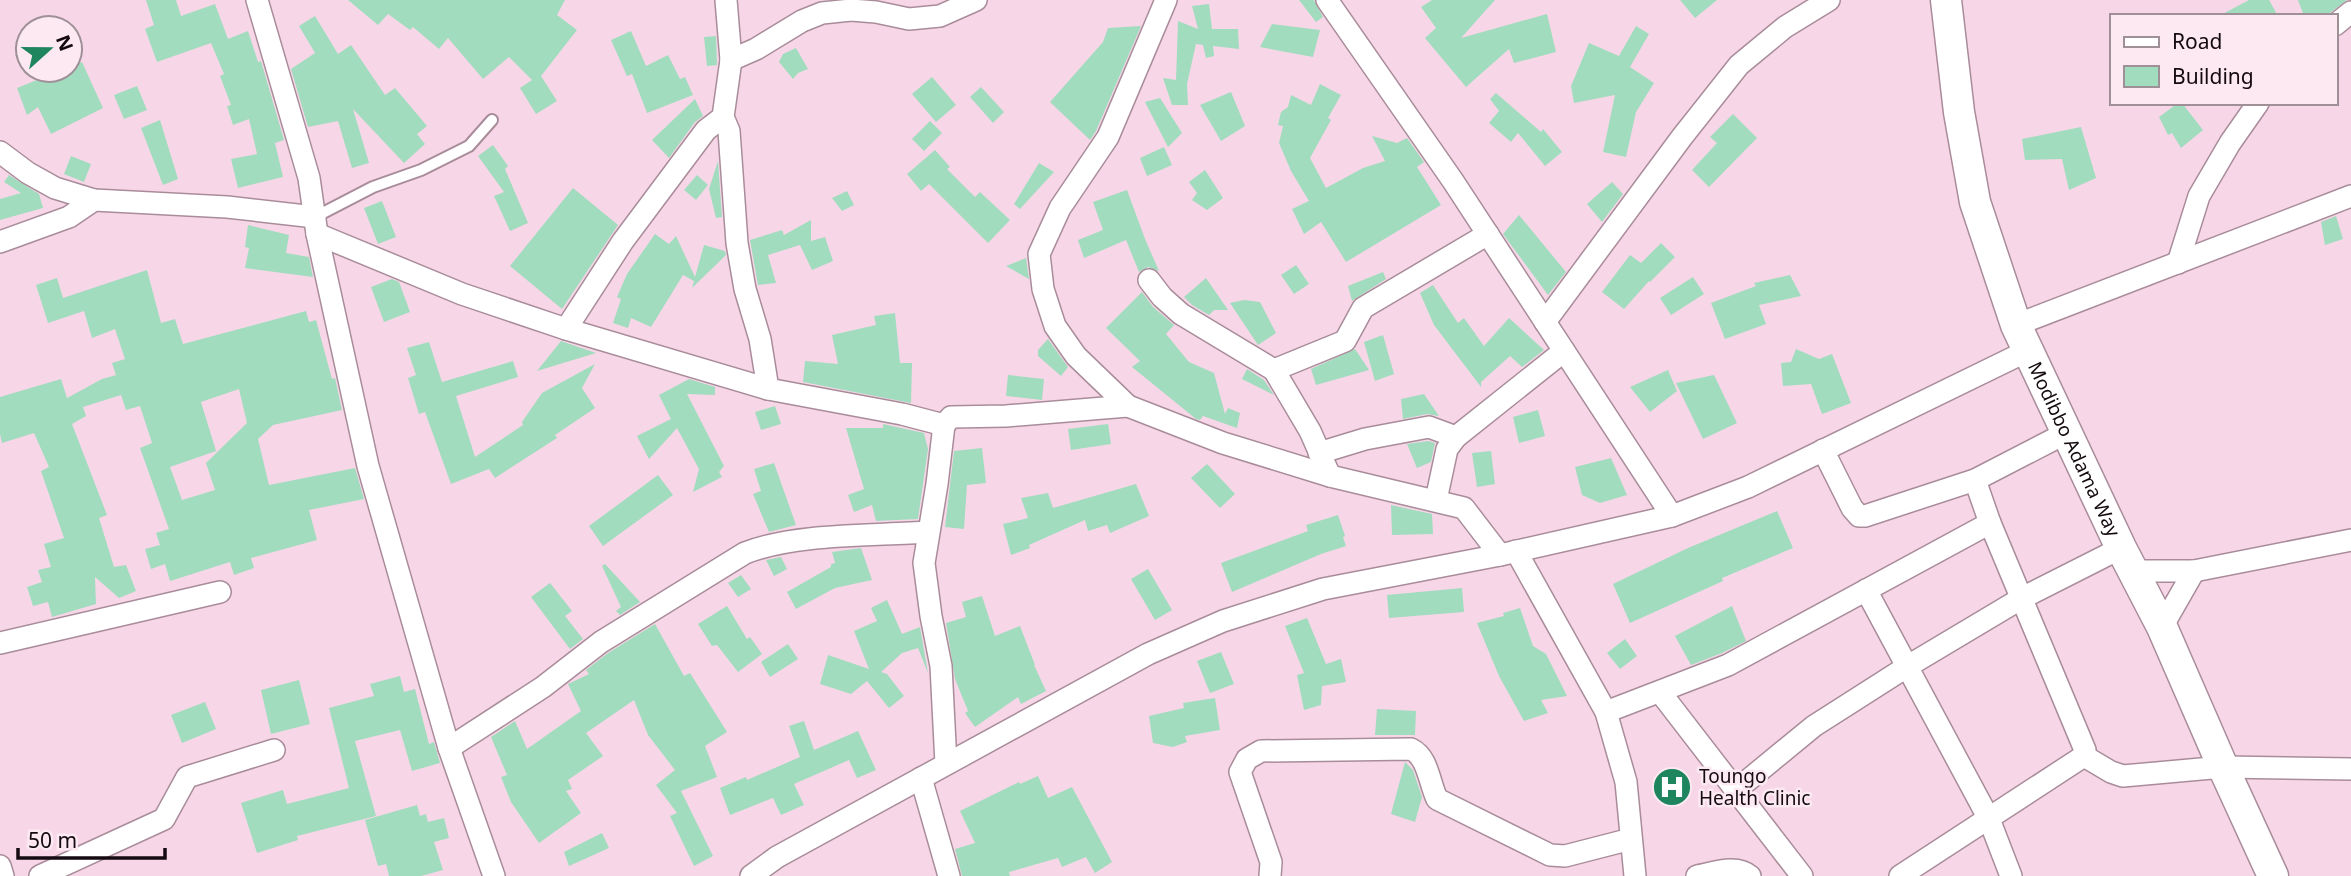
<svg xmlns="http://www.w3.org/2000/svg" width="2351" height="876" font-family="'Noto Sans',sans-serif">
<rect width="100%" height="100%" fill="#f7d7e7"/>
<g fill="#a1dcbf" fill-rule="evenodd">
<polygon points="146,0 176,0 181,16 215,4 228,39 248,31 258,62 261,61 284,140 275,143 283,177 238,188 231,159 257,154 249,119 233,125 227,106 231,105 220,76 224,74 211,43 157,62 145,29 154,25"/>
<polygon points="348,0 565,0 557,15 577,30 541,76 557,101 536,114 520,88 532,80 509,57 483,79 448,38 439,49 413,27 410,30 388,14 378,25"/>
<polygon points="1299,0 1314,0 1323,17 1316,22"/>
<polygon points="1432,0 1495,0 1461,38 1547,14 1556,52 1514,63 1509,49 1466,87 1425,38 1436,28 1421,7"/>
<polygon points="1680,0 1717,0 1695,18"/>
<polygon points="2249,0 2269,0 2278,16 2219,16"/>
<polygon points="2298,0 2347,0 2326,16 2304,16"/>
<polygon points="1209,4 1212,29 1238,29 1239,49 1213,46 1214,56 1206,58 1203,45 1196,44 1187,84 1188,105 1172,105 1163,78 1176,80 1178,21 1198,29 1192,6"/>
<polygon points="315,16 338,54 351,45 385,95 395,88 427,126 417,134 425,144 404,163 353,109 369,163 352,168 338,121 308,127 291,69 315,53 299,26"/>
<polygon points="1272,24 1320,30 1313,57 1260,47"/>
<polygon points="1141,26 1096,131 1090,140 1050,102 1103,42 1108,28"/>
<polygon points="1636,26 1649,34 1630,67 1654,83 1636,112 1626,157 1603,152 1615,95 1574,103 1571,86 1589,43 1619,56"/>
<polygon points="631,31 646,66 668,55 680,79 685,77 693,95 647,113 632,74 627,76 611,40"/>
<polygon points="716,36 717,65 707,66 704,37"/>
<polygon points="796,48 808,69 798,73 793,79 779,62 783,54"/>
<polygon points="82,62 103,108 51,134 38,107 27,115 17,88 62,70 70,70 70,67"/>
<polygon points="932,77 956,105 936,122 912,94"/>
<polygon points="1320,84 1341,95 1328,118 1331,120 1310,158 1326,188 1363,168 1385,161 1372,136 1397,143 1407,138 1424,162 1417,167 1441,205 1346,262 1321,222 1304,234 1292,209 1309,201 1291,171 1279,143 1283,126 1278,125 1281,112 1288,107 1291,95 1311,105"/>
<polygon points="137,86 147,110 124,119 114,95"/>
<polygon points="981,87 1004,112 993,123 970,97"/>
<polygon points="1231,92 1245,126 1221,141 1200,105"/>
<polygon points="1496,93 1541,132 1543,129 1562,152 1545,166 1518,133 1511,142 1489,123 1499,111 1490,99"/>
<polygon points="1160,98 1182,133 1168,147 1145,102"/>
<polygon points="695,99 703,116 695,122 669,158 652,140"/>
<polygon points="2178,103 2182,103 2203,130 2181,148 2172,133 2168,135 2159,117"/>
<polygon points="1733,114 1757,138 1709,187 1692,170 1717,143 1710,137"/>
<polygon points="160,120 178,179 163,185 141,128"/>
<polygon points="930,121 942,133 924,151 912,139"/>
<polygon points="2081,127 2096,178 2069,190 2062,159 2025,160 2022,139"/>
<polygon points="493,145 508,166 505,169 528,223 510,231 494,196 504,192 478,156"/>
<polygon points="1164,147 1172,165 1147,176 1140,158"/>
<polygon points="935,150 950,167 947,169 975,197 980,192 1010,220 988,243 929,184 921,191 907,174"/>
<polygon points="71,156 91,164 84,182 64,174"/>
<polygon points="718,161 722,217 716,218 709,189"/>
<polygon points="1039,163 1054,172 1020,209 1014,204"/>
<polygon points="1205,170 1223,198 1207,210 1192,200 1197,193 1189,182"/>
<polygon points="9,175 39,194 43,208 0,220 0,199 21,193 4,182"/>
<polygon points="697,175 708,185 696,200 684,190"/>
<polygon points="1612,182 1623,194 1602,222 1587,204"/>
<polygon points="573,188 618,225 562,309 510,266"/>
<polygon points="1127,190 1145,239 1159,271 1148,267 1139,272 1126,240 1084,258 1078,240 1103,230 1093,202"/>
<polygon points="847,191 854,205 842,211 832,198"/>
<polygon points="382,201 396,237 378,244 364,208"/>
<polygon points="1519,215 1566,272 1548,295 1503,234"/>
<polygon points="2336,216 2343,239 2325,245 2321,222"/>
<polygon points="811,220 811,241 825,237 833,261 812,270 800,245 768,255 776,283 758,285 750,240 782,230 784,235"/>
<polygon points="248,225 289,235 286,253 309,257 313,277 245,268 249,248 245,247"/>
<polygon points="655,234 669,244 676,236 695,277 704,245 725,251 726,255 692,288 694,281 683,275 651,327 631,318 628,328 613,323 621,299 617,297 627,274"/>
<polygon points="1661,243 1675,257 1650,282 1649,281 1624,309 1602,292 1630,255 1641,263"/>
<polygon points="1026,258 1029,279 1006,266"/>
<polygon points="1296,265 1309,284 1294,294 1281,275"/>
<path d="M147 270 161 323 175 319 183 344 306 311 309 322 316 320 332 379 335 378 342 410 273 425 258 439 269 485 355 468 364 499 309 510 317 540 251 558 254 568 234 575 230 562 170 581 165 564 151 569 145 549 160 545 156 533 169 529 140 448 152 443 140 406 126 410 121 395 83 407 86 416 72 424 107 515 99 518 114 567 126 565 136 591 119 598 95 577 96 604 52 617 48 602 33 606 27 587 42 582 38 570 51 567 44 544 64 538 41 471 49 467 34 433 2 443 0 434V397L61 379 67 398 102 379 116 375 112 363 125 359 115 329 92 338 84 311 48 323 36 285 57 278 63 298ZM239 389 247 423 206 463 215 490 182 500 170 467 216 451 201 402Z"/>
<polygon points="1383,272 1386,279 1352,301 1348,286"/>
<polygon points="1790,275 1801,296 1759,305 1766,324 1725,339 1711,303 1756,286 1754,283"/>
<polygon points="1693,277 1704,294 1671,315 1660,298"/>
<polygon points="1206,278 1228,310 1214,310 1209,315 1192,305 1184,297"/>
<polygon points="392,279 399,282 410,312 384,322 371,287"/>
<polygon points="1433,285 1458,323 1464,318 1484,346 1509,318 1544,350 1522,367 1510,356 1481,382 1481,387 1434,325 1420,293"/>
<polygon points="1142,292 1153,307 1174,325 1166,334 1189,362 1214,373 1225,414 1228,408 1240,413 1237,428 1203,416 1200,420 1196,419 1132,367 1140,361 1106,328"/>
<polygon points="1244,300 1260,302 1276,333 1258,345 1230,303"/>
<polygon points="895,313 900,363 912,363 911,403 803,382 805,361 838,364 832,335 876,325 874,316"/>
<polygon points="1383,335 1394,374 1375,381 1364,342"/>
<polygon points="1048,339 1068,367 1061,376 1038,356 1038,350"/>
<polygon points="561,341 596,353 537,371"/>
<polygon points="429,342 442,382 513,361 518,377 456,396 475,457 523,425 522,422 542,393 595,364 582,388 595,408 555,435 557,438 495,478 489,469 451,484 425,412 419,414 408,378 416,375 407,348"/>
<polygon points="1355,349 1369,370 1316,385 1311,369"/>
<polygon points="1796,349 1819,359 1832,354 1851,403 1822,414 1811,384 1783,386 1781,363 1791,362"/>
<polygon points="1247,369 1264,380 1274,395 1242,379"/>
<polygon points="1668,370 1677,391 1650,412 1630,387"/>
<polygon points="1008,375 1044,379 1042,400 1006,396"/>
<polygon points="1714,375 1737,423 1703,439 1676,383"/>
<polygon points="689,379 715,387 715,395 687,394 724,466 719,472 722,477 693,492 699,469 677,428 649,459 637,436 671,419 659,395"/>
<polygon points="1424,394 1439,416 1427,414 1403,419 1401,399"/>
<polygon points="775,406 781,424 761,430 755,412"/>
<polygon points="1538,410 1545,436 1519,443 1513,417"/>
<polygon points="883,424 924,433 928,449 918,519 876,521 872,505 854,512 848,495 864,489 846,428 883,428"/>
<polygon points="1108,424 1111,444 1071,450 1068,429"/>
<polygon points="1428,441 1435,443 1431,462 1417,468 1407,444"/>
<polygon points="982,448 986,483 967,485 964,529 945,527 954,451"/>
<polygon points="1491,451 1495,484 1477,487 1472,453"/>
<polygon points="1611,458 1627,495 1600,503 1582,495 1575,467"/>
<polygon points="774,463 796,525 769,532 753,494 761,491 754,469"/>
<polygon points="1207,464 1235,494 1220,508 1191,478"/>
<polygon points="658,475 673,495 603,546 589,526"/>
<polygon points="1136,484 1149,516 1110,533 1107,525 1088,531 1085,520 1029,545 1030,548 1011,555 1003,524 1028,518 1021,498 1048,493 1053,508"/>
<polygon points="1391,505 1432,514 1433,534 1392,535"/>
<polygon points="1777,511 1793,548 1722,578 1723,581 1630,623 1613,584 1688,548"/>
<polygon points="1338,515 1345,536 1343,537 1346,546 1321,554 1232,592 1221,563 1308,531 1306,525"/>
<polygon points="861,548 872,580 835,588 796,609 787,592 831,567 831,564 835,563 832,552"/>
<polygon points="781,557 787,569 774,576 766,560"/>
<polygon points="605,564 640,602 620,615 616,611 621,607 602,566"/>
<polygon points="1148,569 1172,610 1155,620 1131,579"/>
<polygon points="741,575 751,589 738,597 728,583"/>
<polygon points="550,583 572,611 565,616 583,639 570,649 531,597"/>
<polygon points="1462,588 1464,612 1389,618 1387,595"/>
<polygon points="982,596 995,636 1020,626 1035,665 1034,665 1046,691 1021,704 1018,697 975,727 965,713 968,711 955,679 946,623 966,617 962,602"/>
<polygon points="887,600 902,634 920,627 928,673 918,648 902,653 881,672 887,674 904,696 889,708 867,681 851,694 820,684 828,655 869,669 854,631 877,621 871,608"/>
<polygon points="727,606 747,639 750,637 762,654 738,672 717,645 712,646 698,624"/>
<polygon points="1732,606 1746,641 1722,653 1691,665 1675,636"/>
<polygon points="1520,608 1533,646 1546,654 1567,696 1541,700 1548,713 1524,721 1499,676 1477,623 1504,616 1503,613"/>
<polygon points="1307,618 1326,664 1341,659 1346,682 1322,686 1321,705 1304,710 1297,675 1304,673 1285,626"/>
<polygon points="655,624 684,676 690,673 727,732 705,746 717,777 681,791 713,856 694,866 670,816 677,813 656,785 675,770 648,735 634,700 586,733 603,756 568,780 572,789 566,791 581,813 539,843 511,802 501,777 507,775 491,737 515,721 527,749 581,711 568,684 589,674 586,670 608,653"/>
<polygon points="1625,639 1637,656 1620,669 1607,653"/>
<polygon points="788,644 798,659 770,677 761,662"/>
<polygon points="1221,652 1234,684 1210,693 1197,661"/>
<polygon points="400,676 404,692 415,689 429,744 434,742 440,763 412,771 400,730 355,741 376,816 297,836 298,840 257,853 241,803 283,790 287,804 349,788 329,708 374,696 370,684"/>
<polygon points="299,680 310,724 271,734 261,690"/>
<polygon points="1215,698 1220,730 1185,736 1187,742 1173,747 1153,743 1149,716 1184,708 1183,703"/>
<polygon points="205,702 216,729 182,743 171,715"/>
<polygon points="1377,709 1416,711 1415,735 1375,735"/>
<polygon points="804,721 814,750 858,731 876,770 857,778 849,760 794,784 804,805 781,815 773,798 730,815 720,788 746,777 747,780 800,757 789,726"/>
<polygon points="1405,762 1413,770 1422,797 1415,822 1391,814"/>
<polygon points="1038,776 1048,798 1072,787 1112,862 1095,873 1086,857 1062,867 1058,858 1009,872 1010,876 962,876 955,849 975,843 960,811 1019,782 1020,784"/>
<polygon points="417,805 420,816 426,814 428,822 444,818 449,838 434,842 443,870 421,876 389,876 386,864 378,866 365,820"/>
<polygon points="602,833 609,848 569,866 564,852"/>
</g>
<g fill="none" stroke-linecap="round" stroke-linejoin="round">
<g stroke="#a98c9a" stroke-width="14">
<polyline id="lane" points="315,217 373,187 421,170 469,146 492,120"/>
</g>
<g stroke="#a98c9a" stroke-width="24">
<g id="street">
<polyline points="257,0 309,178 317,234 368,466 449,748 494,876"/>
<polyline points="726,0 731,60 723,117 729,131 737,243 745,289 760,339 768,389"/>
<polyline points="1166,0 1108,137 1060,208 1039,254 1043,289 1055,326 1076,356 1128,406 1223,443 1330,476 1464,508 1500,555"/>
<polyline points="1327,0 1453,181 1672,516"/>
<polyline points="2335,25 2351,12"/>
<polyline points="731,60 756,49 802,21 822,13 851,10 876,12 909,19 940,16 976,0"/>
<polyline points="0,152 28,173 55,188 94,200 227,207 315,217"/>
<polyline points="317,234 462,294 566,329 768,389 902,414 944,425 951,417 1006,416 1128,406"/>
<polyline points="0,242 69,217 94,200"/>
<polyline points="2178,263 2199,196 2230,143 2258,103"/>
<polyline points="1149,280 1162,297 1181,314 1274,370 1310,431 1330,476"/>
<polyline points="1545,322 1682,137 1739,65 1785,27 1829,0"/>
<polyline points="2016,325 2351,196"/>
<polyline points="566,329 623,241 706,130 723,117"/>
<polyline points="1274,370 1345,341 1363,308 1488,234"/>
<polyline points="944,425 937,484 924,563 931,616 941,666 946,764"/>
<polyline points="1823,450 1852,508 1859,516 1865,516 1975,480 2066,433"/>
<polyline points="1319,453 1365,439 1429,427 1456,437"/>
<polyline points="1975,480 1990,523 2085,750 2084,756"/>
<polyline points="1436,500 1447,449 1456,437 1564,351"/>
<polyline points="1516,551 1606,712 1626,782 1635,876"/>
<polyline points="2135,571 2194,571 2351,540"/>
<polyline points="1866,590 1989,819 2011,876"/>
<polyline points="2162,627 2194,571"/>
<polyline points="0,643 220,592"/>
<polyline points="1660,692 1802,876"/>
<polyline points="1606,712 1728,665 1990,523"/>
<path d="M449 748 543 687 601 642 745 553C796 533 872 536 928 532"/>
<polyline points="2084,756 2111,772 2123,776 2223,767 2351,769"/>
<polyline points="921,778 949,876"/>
<polyline points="1736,790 1814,726 1908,666 2022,598 2121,548"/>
<polyline points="0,866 3,876"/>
<polyline points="40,876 164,819 187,777 274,750"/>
<polyline points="751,876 777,857 1148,654 1223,621 1323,589 1500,555 1672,516 1748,487 2027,351"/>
<path d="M1270 876 1271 862 1240 772 1247 759 1261 751 1411 749C1428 757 1429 782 1437 799L1550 855 1565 856 1631 839"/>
<path d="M1697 876C1714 873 1736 864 1750 876"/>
<polyline points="1900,876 2084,756"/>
</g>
</g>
<g stroke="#a98c9a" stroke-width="33">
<g id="secondary">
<path id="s1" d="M1946 0 1959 112 1975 202 2016 325 2121 548 2162 627 2223 767 2273 876"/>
</g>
</g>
<use href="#lane" stroke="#fff" stroke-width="10"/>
<use href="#street" stroke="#fff" stroke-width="21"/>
<use href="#secondary" stroke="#fff" stroke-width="30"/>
</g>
<defs>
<g id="hospital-disc" transform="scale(2.0125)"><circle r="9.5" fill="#1f855f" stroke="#fce9f2"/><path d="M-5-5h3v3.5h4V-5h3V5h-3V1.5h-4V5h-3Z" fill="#fff"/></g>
</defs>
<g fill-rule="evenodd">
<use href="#hospital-disc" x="1672" y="787"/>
</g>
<g text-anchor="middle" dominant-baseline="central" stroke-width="5" stroke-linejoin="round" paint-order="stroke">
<g font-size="19" fill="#140a10" stroke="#fce9f2">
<text stroke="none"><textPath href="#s1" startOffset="471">Modibbo Adama Way</textPath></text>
</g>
<g font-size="19" fill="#140a10" stroke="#fce9f2" text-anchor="start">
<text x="1699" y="776">Toungo<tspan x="1699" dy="22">Health Clinic</tspan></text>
</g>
</g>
<rect x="2110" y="14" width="228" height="91" fill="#fce9f2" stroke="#9f9098" stroke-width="2"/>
<rect x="2124" y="37" width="35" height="10" fill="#ffffff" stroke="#9f9098" stroke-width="2"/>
<text x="2172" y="49" font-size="21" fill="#140a10">Road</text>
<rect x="2124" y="66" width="35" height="21" fill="#a1dcbf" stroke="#9f9098" stroke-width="2"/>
<text x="2172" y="84" font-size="21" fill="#140a10">Building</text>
<g transform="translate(49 49) rotate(69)"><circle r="33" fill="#fce9f2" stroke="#9f9098" stroke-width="2"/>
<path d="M0-5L12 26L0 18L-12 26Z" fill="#1f855f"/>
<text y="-10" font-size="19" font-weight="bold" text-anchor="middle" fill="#140a10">N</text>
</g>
<path d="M18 848v10h147v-10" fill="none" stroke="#140a10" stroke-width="3.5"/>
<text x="28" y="848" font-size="21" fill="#140a10" stroke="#fce9f2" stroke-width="5" paint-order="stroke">50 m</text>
</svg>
